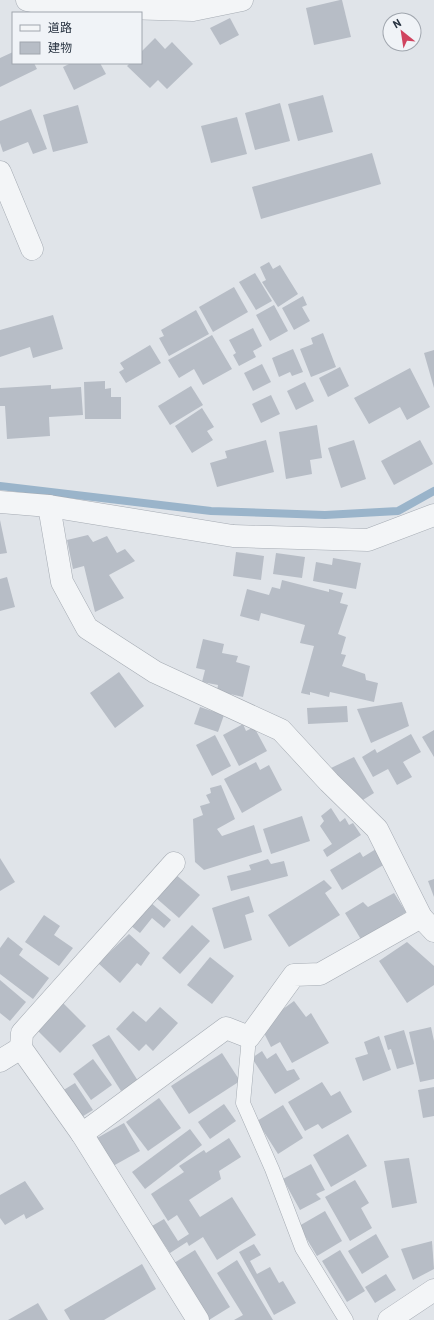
<svg xmlns="http://www.w3.org/2000/svg" width="434" height="1320" font-family="Barlow,'Noto Sans JP',sans-serif">
<rect width="100%" height="100%" fill="#e0e4e9"/>
<g fill="none" stroke-linecap="round" stroke-linejoin="round">
<polyline stroke="#9ab4ca" stroke-width="8" points="0,486 211,511 325,515 398,511 434,491"/>
</g>
<g fill="#b7bdc6">
<polygon points="340,0 342,0 351,37 314,45 306,8"/>
<polygon points="230,18 239,35 220,45 210,28"/>
<polygon points="155,38 165,49 172,42 193,64 167,89 158,80 150,88 127,66 130,63 141,63 141,52"/>
<polygon points="13,52 13,63 34,63 37,69 0,87 0,58"/>
<polygon points="71,63 100,63 106,74 74,90 63,67"/>
<polygon points="323,95 333,132 298,141 288,104"/>
<polygon points="280,103 290,141 255,150 245,113"/>
<polygon points="78,105 88,143 53,152 43,115"/>
<polygon points="31,109 47,149 33,154 28,142 3,152 0,143 0,121"/>
<polygon points="237,117 247,154 211,163 201,126"/>
<polygon points="372,153 381,184 261,219 252,187"/>
<polygon points="269,262 273,269 280,265 298,294 278,307 262,282 266,280 260,267"/>
<polygon points="255,273 272,301 256,310 239,282"/>
<polygon points="234,287 248,312 213,332 199,307"/>
<polygon points="303,296 307,305 302,307 310,321 294,330 282,308"/>
<polygon points="274,305 288,331 270,341 256,315"/>
<polygon points="196,310 209,334 169,356 159,338 164,336 161,330"/>
<polygon points="53,315 63,349 33,358 30,347 0,357 0,330"/>
<polygon points="253,328 262,346 253,351 256,357 239,366 233,355 236,353 229,340"/>
<polygon points="323,333 336,367 311,377 300,349 313,344 311,338"/>
<polygon points="212,335 232,369 203,385 194,369 179,378 168,360"/>
<polygon points="150,345 161,363 126,383 119,372 124,369 120,363"/>
<polygon points="293,349 303,372 292,376 290,372 279,377 272,358"/>
<polygon points="434,350 434,388 424,353"/>
<polygon points="262,364 271,382 253,391 244,373"/>
<polygon points="340,367 349,386 328,397 319,378"/>
<polygon points="410,368 430,407 407,420 400,407 369,424 354,398"/>
<polygon points="105,381 105,389 111,388 111,397 121,397 121,419 85,419 84,382"/>
<polygon points="305,382 314,401 296,410 287,391"/>
<polygon points="51,385 51,389 81,387 83,415 49,417 50,436 7,439 5,406 0,406 0,388"/>
<polygon points="191,386 203,405 170,425 158,406"/>
<polygon points="271,395 280,414 261,423 252,404"/>
<polygon points="202,408 214,427 207,431 213,440 192,453 175,426"/>
<polygon points="317,425 322,458 310,460 312,474 286,479 279,432"/>
<polygon points="266,440 274,472 217,487 210,463 227,458 225,451"/>
<polygon points="354,440 366,479 341,488 328,448"/>
<polygon points="420,440 433,464 394,485 381,461"/>
<polygon points="0,520 7,553 0,554"/>
<polygon points="88,535 93,542 107,536 117,553 125,549 135,561 109,575 124,598 95,612 84,566 73,569 67,540"/>
<polygon points="236,552 264,556 261,580 233,576"/>
<polygon points="276,553 305,557 302,578 273,574"/>
<polygon points="333,558 361,563 356,589 313,581 316,562 332,565"/>
<polygon points="7,577 15,607 0,611 0,579"/>
<polygon points="282,580 329,592 329,589 343,593 340,603 348,605 338,634 346,637 341,654 346,655 342,666 365,674 366,680 378,683 374,702 330,692 329,697 310,692 310,695 301,693 314,646 300,643 305,625 261,613 259,621 240,616 247,589 269,595 272,587 280,589"/>
<polygon points="203,639 224,644 222,653 238,656 236,662 250,666 243,697 217,691 218,685 202,682 205,670 196,668"/>
<polygon points="119,672 144,706 115,728 90,693"/>
<polygon points="402,702 409,726 371,743 357,709"/>
<polygon points="347,706 348,722 308,724 307,708"/>
<polygon points="200,707 224,715 218,732 194,724"/>
<polygon points="243,724 246,731 254,727 267,751 239,766 223,735"/>
<polygon points="434,730 434,757 422,737"/>
<polygon points="411,734 421,752 403,762 412,777 397,785 388,769 373,777 362,757 375,749 377,753"/>
<polygon points="215,735 231,766 212,776 196,745"/>
<polygon points="354,757 374,793 358,803 331,768"/>
<polygon points="256,762 260,770 269,765 282,790 242,813 224,779"/>
<polygon points="221,785 235,819 217,829 222,836 254,825 262,852 204,870 195,862 193,819 203,815 200,806 210,803 206,795 211,793 210,788"/>
<polygon points="331,808 340,822 345,818 349,825 353,823 361,835 327,857 323,850 332,844 320,826 324,821 321,816"/>
<polygon points="302,816 310,841 271,854 263,829"/>
<polygon points="376,849 385,864 342,890 330,870 360,852 363,857"/>
<polygon points="0,858 15,882 0,891"/>
<polygon points="268,859 271,864 284,861 288,876 231,891 227,876 251,870 249,865"/>
<polygon points="175,874 200,895 179,918 155,897"/>
<polygon points="434,879 434,897 428,881"/>
<polygon points="324,880 332,888 325,893 340,915 289,947 268,915"/>
<polygon points="394,893 406,912 362,941 345,913 363,902 368,907"/>
<polygon points="249,896 254,912 245,915 252,940 224,949 212,908"/>
<polygon points="150,902 171,920 164,928 152,918 140,933 130,925"/>
<polygon points="44,915 60,926 54,935 73,948 59,966 25,942"/>
<polygon points="192,925 210,941 180,974 162,958"/>
<polygon points="129,934 150,953 141,966 137,963 120,983 98,963"/>
<polygon points="8,937 23,949 19,955 49,978 33,999 0,974 0,948"/>
<polygon points="407,942 434,966 434,985 407,1003 379,961"/>
<polygon points="210,957 234,976 212,1004 187,985"/>
<polygon points="0,980 26,1002 10,1021 0,1013"/>
<polygon points="61,1001 86,1026 60,1053 35,1028"/>
<polygon points="294,1001 306,1017 311,1013 329,1043 292,1063 280,1042 271,1047 263,1031 275,1015"/>
<polygon points="160,1007 178,1023 153,1051 146,1044 139,1051 116,1029 133,1011 146,1022"/>
<polygon points="431,1027 434,1041 434,1079 420,1082 409,1032"/>
<polygon points="404,1030 414,1064 397,1069 391,1049 388,1050 384,1036"/>
<polygon points="109,1035 138,1081 121,1091 92,1045"/>
<polygon points="379,1036 391,1070 363,1081 355,1058 368,1054 364,1042"/>
<polygon points="262,1051 267,1059 276,1053 287,1071 294,1069 300,1079 275,1094 252,1058"/>
<polygon points="222,1053 240,1081 189,1114 171,1086"/>
<polygon points="93,1059 112,1085 91,1100 73,1074"/>
<polygon points="322,1082 331,1096 340,1091 352,1112 322,1129 318,1124 305,1131 288,1102"/>
<polygon points="75,1083 93,1110 80,1118 62,1091"/>
<polygon points="434,1087 434,1116 423,1118 418,1090"/>
<polygon points="159,1098 181,1128 148,1151 126,1122"/>
<polygon points="224,1104 236,1121 210,1139 198,1122"/>
<polygon points="283,1105 303,1138 278,1154 257,1121"/>
<polygon points="124,1123 140,1151 113,1166 97,1138"/>
<polygon points="190,1129 202,1145 145,1189 132,1172"/>
<polygon points="348,1134 367,1166 331,1187 313,1155"/>
<polygon points="229,1138 241,1157 219,1171 221,1179 189,1200 200,1217 232,1197 256,1235 217,1260 203,1237 189,1246 187,1242 170,1253 152,1226 164,1219 178,1241 189,1234 177,1215 168,1221 151,1194 184,1172 179,1166 204,1150 206,1153"/>
<polygon points="409,1158 417,1203 392,1208 384,1161"/>
<polygon points="311,1164 325,1190 316,1194 321,1199 300,1210 283,1179"/>
<polygon points="355,1180 369,1203 361,1208 372,1228 350,1241 325,1197"/>
<polygon points="25,1181 44,1209 26,1219 24,1214 5,1225 0,1218 0,1195"/>
<polygon points="325,1211 342,1241 317,1256 299,1226"/>
<polygon points="376,1234 389,1257 362,1274 348,1251"/>
<polygon points="432,1241 434,1269 413,1280 401,1249"/>
<polygon points="254,1244 261,1255 250,1261 257,1274 270,1267 279,1283 283,1281 296,1303 274,1315 239,1252"/>
<polygon points="195,1250 230,1307 209,1320 174,1263"/>
<polygon points="340,1250 365,1291 347,1302 322,1261"/>
<polygon points="237,1260 273,1320 234,1320 243,1315 217,1273"/>
<polygon points="142,1264 156,1289 104,1320 70,1320 64,1310"/>
<polygon points="386,1274 396,1290 375,1303 365,1287"/>
<polygon points="38,1303 48,1320 8,1320"/>
</g>
<g fill="none" stroke-linecap="round" stroke-linejoin="round">
<g stroke="#a5abb3" stroke-width="15">
<polyline id="lane" points="249,1037 243,1103 272,1169 302,1248 346,1320"/>
</g>
<g stroke="#a5abb3" stroke-width="23">
<g id="street">
<polyline points="27,0 56,6 193,10 242,0"/>
<polyline points="0,172 32,249"/>
<polyline points="0,502 49,506 233,536 368,540 434,515"/>
<polyline points="49,506 62,582 87,628 155,672 281,730 329,782 377,829 421,917 434,931"/>
<polyline points="174,863 22,1033 21,1048 82,1134 198,1320"/>
<polyline points="0,1061 21,1048"/>
<polyline points="82,1134 226,1028 249,1037 294,975 320,974 421,917"/>
<polyline points="389,1320 434,1290"/>
</g>
</g>
<use href="#lane" stroke="#f3f5f7" stroke-width="14"/>
<use href="#street" stroke="#f3f5f7" stroke-width="22"/>
</g>
<rect x="12" y="12" width="130" height="52" fill="#f0f3f7" stroke="#a0a6ae"/>
<rect x="20" y="25" width="20" height="6" fill="#f3f5f7" stroke="#a0a6ae"/>
<text x="48" y="32" font-size="12" fill="#283341">道路</text>
<rect x="20" y="42" width="20" height="12" fill="#b7bdc6" stroke="#a0a6ae"/>
<text x="48" y="52" font-size="12" fill="#283341">建物</text>
<g transform="translate(402 32) rotate(330)"><circle r="19" fill="#f0f3f7" stroke="#a0a6ae"/>
<path d="M0-3L7 15L0 10L-7 15Z" fill="#d0435f"/>
<text y="-6" font-size="11" font-weight="bold" text-anchor="middle" fill="#283341">N</text>
</g>
</svg>
